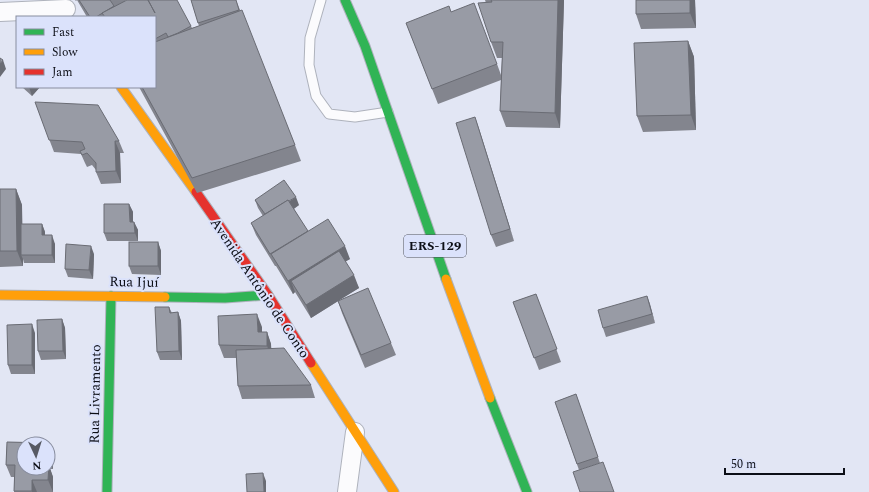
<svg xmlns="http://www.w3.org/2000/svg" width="869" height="492" font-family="Spectral,serif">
<rect width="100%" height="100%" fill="#e2e6f4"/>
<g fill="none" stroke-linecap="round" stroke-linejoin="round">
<g stroke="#aeb2bc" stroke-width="11">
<polyline id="lane" points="321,0 310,38 309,65 316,96 329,114 355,117 388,112"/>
</g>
<g stroke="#aeb2bc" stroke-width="20">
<g id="street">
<polyline points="0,12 66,9"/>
<polyline points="347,492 355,432"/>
</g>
</g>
<g stroke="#aeb2bc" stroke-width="11">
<g id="fast">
<polyline points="345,0 365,46 446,279"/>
<polyline points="165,297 225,298 268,295"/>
<polyline points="490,398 527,492"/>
<polyline points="107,492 111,296"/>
</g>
</g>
<g stroke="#aeb2bc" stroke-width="11">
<g id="slow">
<polyline points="121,87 196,192"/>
<polyline points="446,279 490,398"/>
<polyline points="0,295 165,297"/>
<polyline points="311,363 394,492"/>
</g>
</g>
<g stroke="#aeb2bc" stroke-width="11">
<polyline id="jam" points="196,192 268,295 311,363"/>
</g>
<use href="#lane" stroke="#fbfbfd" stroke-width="9"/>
<use href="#street" stroke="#fbfbfd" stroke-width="18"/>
<use href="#fast" stroke="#30b455" stroke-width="9"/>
<use href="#slow" stroke="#ff9f0a" stroke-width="9"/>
<use href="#jam" stroke="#e5322d" stroke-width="9"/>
</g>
<g fill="#83858e" fill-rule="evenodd">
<polygon points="75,0 125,0 126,1 191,26 192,28 199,26 191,0 236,0 240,10 295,145 301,161 197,193 139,87 155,87 155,17 87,17 77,0 76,1"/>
<polygon points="485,0 564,0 560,128 506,127 500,111 501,80 438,104 406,23 451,12 497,64 501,75 502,58 497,58 491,42 486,3"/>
<polygon points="695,0 696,28 641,29 636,14"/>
<polygon points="688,41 694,57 696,130 643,132 637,116"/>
<polygon points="22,87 40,87 32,96"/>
<polygon points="35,102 119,141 124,153 120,153 121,183 101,184 96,172 96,170 92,165 87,167 85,163 81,154 54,152"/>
<polygon points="475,117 479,129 514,241 496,247 491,235"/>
<polygon points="0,189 16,189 22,205 22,224 42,224 45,232 45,235 55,244 55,263 24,263 23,259 23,266 0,267"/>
<polygon points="255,200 299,205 294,209 308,232 350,259 345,261 359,288 339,300 391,343 396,355 365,368 342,313 338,301 311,318 295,292 293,294 276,266 275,266 256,235 251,223 263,216 258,208"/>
<polygon points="129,204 133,212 133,222 134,222 138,230 138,241 107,241 104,233"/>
<polygon points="158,242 161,251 161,275 132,274 129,266"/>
<polygon points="94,254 93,279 68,277 65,269"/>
<polygon points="536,294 561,362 539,370 513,302"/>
<polygon points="647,296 655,323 606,337 603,328"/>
<polygon points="169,307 172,313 178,312 181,321 182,360 160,360 157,352"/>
<polygon points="62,319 65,328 66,359 41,360 38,351"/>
<polygon points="262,327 262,332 267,332 271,344 271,349 311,385 315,398 242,399 238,386 236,358 224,358 219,345"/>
<polygon points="35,333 35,374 11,374 8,365"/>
<polygon points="576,394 600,463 579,470 555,402"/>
<path d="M7 442 49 443 53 455V469H50L53 477V492H14V477H11L6 465ZM24 444H48V468H24Z"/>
</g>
<g fill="#6a6c74">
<polygon points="558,0 564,0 560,128 555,113"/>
<polygon points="690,0 695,0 696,28 690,13"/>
<polygon points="688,41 694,57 696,130 691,115"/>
<polygon points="3,60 6,69 0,77 0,64"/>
<polygon points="29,87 40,87 32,96"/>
<polygon points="475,117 479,129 514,241 510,229"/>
<polygon points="115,141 120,153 121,183 116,171"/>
<polygon points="16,189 22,205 23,255 21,255 23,259 23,266 17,251"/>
<polygon points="296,197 299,205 269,225 266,216"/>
<polygon points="129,204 133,212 133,230 130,222"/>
<polygon points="134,222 138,230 138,241 135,233"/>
<polygon points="42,224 45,232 45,244 42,235"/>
<polygon points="52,235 55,244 55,263 52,255"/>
<polygon points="158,242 161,251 161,275 158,266"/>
<polygon points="91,246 94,254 93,279 89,270"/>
<polygon points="345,246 350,259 297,291 291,281 295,292 293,294 288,281"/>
<polygon points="354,275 359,288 311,318 306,305"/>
<polygon points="647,296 650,304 655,323 652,314"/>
<polygon points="178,312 181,321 182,360 179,351"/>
<polygon points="257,314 262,327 262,345 258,332"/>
<polygon points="62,319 65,328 66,359 63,351"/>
<polygon points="32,324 35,333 35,374 32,365"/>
<polygon points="267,332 271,344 272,358 267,346"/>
<polygon points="49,443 53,455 53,469 48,456"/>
<polygon points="49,465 53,477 53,492 48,480"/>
<polygon points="263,473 266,481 266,492 264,492"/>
<polygon points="32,480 37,492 32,492"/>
</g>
<g fill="#989ba5" stroke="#6a6c74">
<polygon points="79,0 110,0 114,6 96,17 90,17"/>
<polygon points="127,0 148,0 155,13 148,0 177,0 191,26 178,33 168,37 166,33 155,39 155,17 105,17 102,13"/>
<polygon points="191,0 236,0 239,10 198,23"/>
<polygon points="491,0 558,0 555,113 500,111 503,42 491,42 478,3 492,2"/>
<polygon points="636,0 690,0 690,13 636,14"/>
<polygon points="474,3 497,64 432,89 406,23 449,6 451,12"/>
<polygon points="242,10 295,145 192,178 142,87 155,87 155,42"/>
<polygon points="688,41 691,115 637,116 634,43"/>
<polygon points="0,58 3,60 0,64"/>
<polygon points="35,102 98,105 119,141 115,141 116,171 96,172 96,163 87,153 82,155 80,151 85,149 82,142 49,140"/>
<polygon points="475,117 510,229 491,235 456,123"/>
<polygon points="284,180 296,197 289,201 288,200 265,214 255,200"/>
<polygon points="0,189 16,189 17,251 0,251"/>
<polygon points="288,200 308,231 270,254 251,223"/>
<polygon points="104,204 129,204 130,222 134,222 135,233 104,233"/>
<polygon points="328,219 345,246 288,281 271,254"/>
<polygon points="21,224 42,224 42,235 52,235 52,255 21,255"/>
<rect x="129" y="242" width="29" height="24"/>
<polygon points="66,244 91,246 89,270 65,269"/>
<polygon points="339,251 354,275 306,305 291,281"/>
<polygon points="368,288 391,343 361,355 338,301"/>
<polygon points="536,294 557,349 534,358 513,302"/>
<polygon points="647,296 652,314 603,328 598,310"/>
<polygon points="155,307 169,307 170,313 178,312 179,351 157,352"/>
<polygon points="257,314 258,332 267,332 267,346 219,345 218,316"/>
<polygon points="62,319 63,351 38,351 37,320"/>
<polygon points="32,324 32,365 8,365 7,325"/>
<polygon points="284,348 311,385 238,386 236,350"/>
<polygon points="576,394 598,457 577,464 555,402"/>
<polygon points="7,442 49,443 48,456 48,444 24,444 24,468 48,468 48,465 49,465 48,480 32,480 32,491 14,491 15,465 6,465"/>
<polygon points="603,462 614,492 580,492 573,472"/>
<polygon points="263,473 264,492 247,492 246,474"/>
</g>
<g text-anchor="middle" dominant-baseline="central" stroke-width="4" stroke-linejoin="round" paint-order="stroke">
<rect fill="#dbe2fb" stroke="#4a4e5b" stroke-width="1" x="404" y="235" width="62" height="22" rx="3"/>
<g font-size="13" font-weight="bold" fill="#0c0e16">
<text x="435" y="246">ERS-129</text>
</g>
<g font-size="14" fill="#0c0e16" stroke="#dbe2fb">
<text transform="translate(134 282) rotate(1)">Rua Ijuí</text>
<text transform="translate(260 288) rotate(56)">Avenida Antônio de Conto</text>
<text transform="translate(95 394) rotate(-89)">Rua Livramento</text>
</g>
</g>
<rect x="16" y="16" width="140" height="72" fill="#dbe2fb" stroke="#888d9f"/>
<rect x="24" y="29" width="20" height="6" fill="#30b455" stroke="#888d9f"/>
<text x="52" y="36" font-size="12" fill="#0c0e16">Fast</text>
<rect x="24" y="49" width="20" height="6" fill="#ff9f0a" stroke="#888d9f"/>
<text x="52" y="56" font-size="12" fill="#0c0e16">Slow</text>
<rect x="24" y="69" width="20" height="6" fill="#e5322d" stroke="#888d9f"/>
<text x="52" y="76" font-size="12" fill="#0c0e16">Jam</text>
<g transform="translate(36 456) rotate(176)"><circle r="19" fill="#dbe2fb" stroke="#888d9f"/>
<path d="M0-3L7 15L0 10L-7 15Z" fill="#575a64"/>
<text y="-6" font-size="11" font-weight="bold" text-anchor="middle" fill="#0c0e16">N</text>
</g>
<path d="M725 468v6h119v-6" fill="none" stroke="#0c0e16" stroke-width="2"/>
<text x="731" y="468" font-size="12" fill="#0c0e16" stroke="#dbe2fb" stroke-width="3" paint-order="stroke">50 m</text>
</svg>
